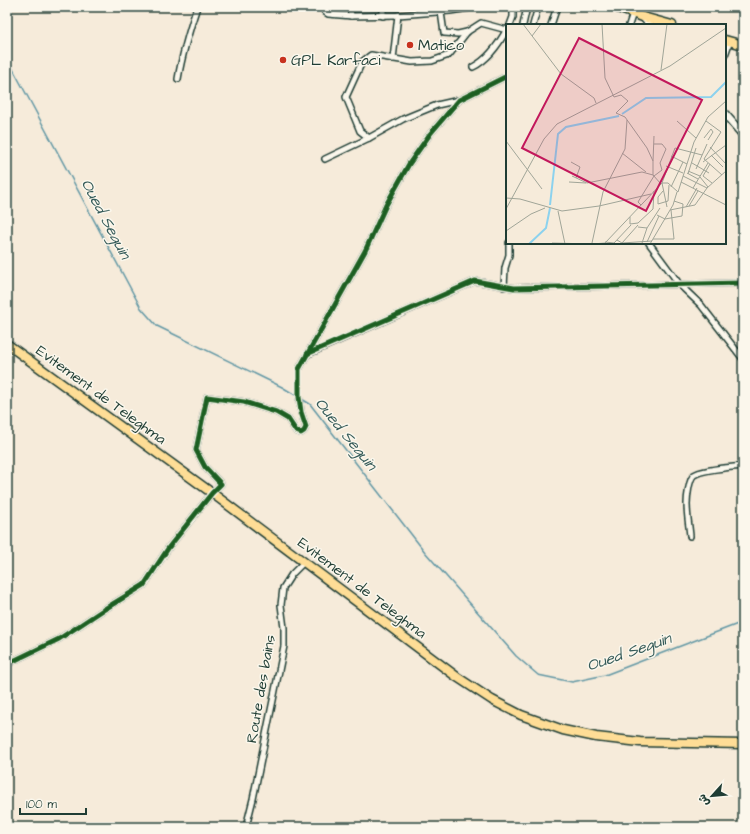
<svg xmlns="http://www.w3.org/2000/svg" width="750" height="834" font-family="'Architects Daughter','Playpen Sans Arabic',sans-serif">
<rect width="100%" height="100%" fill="#f6ebda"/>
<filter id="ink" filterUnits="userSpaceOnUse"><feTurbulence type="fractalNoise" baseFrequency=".025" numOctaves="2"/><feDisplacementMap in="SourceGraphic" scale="8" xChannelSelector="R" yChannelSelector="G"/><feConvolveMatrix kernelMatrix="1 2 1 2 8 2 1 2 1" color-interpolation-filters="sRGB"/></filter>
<g filter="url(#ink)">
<polygon fill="#f0ddc5" points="396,7 447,7 447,9 397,13"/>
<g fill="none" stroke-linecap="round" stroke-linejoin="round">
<g stroke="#6096a4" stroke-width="1.5">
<polyline points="7,58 141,308 157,326 282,387 297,396"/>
<polyline points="300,398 310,404 425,552 516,656 538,675 572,682 605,675 743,622"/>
</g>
<g stroke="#1f3d34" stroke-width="8">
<g id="minor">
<polyline points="323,7 325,12 328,14 352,16 398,15 450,11 476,7"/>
<polyline points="350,7 351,16"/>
<polyline points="383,7 383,16"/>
<polyline points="441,12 444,33 458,34 467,32"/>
<polyline points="510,25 513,17 513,7"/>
<polyline points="523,25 527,7"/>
<polyline points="533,25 538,7"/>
<polyline points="551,25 557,7"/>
<polyline points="629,25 633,13"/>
<polyline points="725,55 730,41"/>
<polyline points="393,59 398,15"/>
<path d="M473 67C489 59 499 44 507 29"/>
<path d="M178 79C182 55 189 31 197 7"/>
<polyline points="369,138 360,131 346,97 362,62 371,55 412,62 432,61 449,55 467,32 481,23 507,30"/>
<polyline points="325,159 369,138 403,119 437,105 459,100"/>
<polyline points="649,243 680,285 701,305 743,359"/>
<polyline points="504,287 505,268 509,255 509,243"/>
<polyline points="308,354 475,281 514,288 743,283"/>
<path d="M690 536C689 525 687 515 687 504 687 498 689 479 694 475 702 469 733 467 743 466"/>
<polyline points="7,664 59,639 103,610 144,585 169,547 212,493 221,484 205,467 196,450 207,397 244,402 276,412 288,419 296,431 301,433 304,431 306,427 301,412 299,397 299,369 365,251 386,205 409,164 430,134 459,100 507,76"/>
<polyline points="246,827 253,799 284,646 284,628 281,605 283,588 292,574 304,562"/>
</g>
</g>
<g stroke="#1f3d34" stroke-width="10">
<g id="secondary">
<polyline points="643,17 650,25"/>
<polyline points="725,114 743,135"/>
</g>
</g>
<g stroke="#1f3d34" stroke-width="11">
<g id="primary">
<polyline points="615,7 643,17 672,25"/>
<polyline points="725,40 743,45"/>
<polyline points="7,344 212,493 457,677 492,700 521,715 563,730 596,737 640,742 743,744"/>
</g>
</g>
<use href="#minor" stroke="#fbf7ec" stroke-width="5"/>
<use href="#secondary" stroke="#fbf7ec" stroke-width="7"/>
<use href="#primary" stroke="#fedd96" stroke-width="8"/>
<g stroke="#fbf7ec" stroke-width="8">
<g id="cycleway">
<polyline points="307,354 475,281 514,288 743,283"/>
<polyline points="7,664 59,639 103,610 144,585 169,547 212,493 221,484 205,467 196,450 207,397 244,402 276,412 288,419 296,431 301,433 304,431 306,427 301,412 299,397 299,369 365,251 386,205 409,164 430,134 459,100 507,76"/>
</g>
</g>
<use href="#cycleway" stroke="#1b5e20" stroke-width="5"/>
</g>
</g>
<g fill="#c8321e" stroke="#fbf7ec" stroke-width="1.5">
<circle cx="410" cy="45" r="4"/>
<circle cx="283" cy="60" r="4"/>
</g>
<g text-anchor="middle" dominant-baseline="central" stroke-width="3" stroke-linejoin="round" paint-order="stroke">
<g font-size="15" fill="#1f3d34" stroke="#fbf7ec" text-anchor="start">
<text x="418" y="45">Matico</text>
<text x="291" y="60">GPL Karfaci</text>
</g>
<g font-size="15" fill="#1f3d34" stroke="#fbf7ec">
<text transform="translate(101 395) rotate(36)">Evitement de Teleghma</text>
<text transform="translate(362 588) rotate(37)">Evitement de Teleghma</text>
<text transform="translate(261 689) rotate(-80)">Route des bains</text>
</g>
<g font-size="16" font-style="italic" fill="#355b59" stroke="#fbf7ec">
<text transform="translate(106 219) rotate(62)">Oued Seguin</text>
<text transform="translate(346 434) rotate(51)">Oued Seguin</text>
<text transform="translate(629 652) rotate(-19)">Oued Seguin</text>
</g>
</g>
<g transform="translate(506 24)">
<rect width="220" height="220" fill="#f6ebda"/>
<path fill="none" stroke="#8cd2ee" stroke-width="2" d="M116 90 140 74 205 73 220 58M44 181 52 110 60 103 113 92M23 220 40 204 44 184"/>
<path fill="none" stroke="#a0a598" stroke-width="1" d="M17 0 55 50 88 74 90 79M96 0 99 54 108 73 115 71 122 77 110 89 119 93 141 124 147 137V151L155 160M26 12 35 0M155 46 161 0M171 97 190 114M200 97 215 108 198 135 216 151M198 114 205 105 207 108 202 116M0 117 36 165M204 123 220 140M116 129 140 148M205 131 217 143M165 132 181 140M147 137 148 112M65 138 74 143 70 154M197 138 220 121M186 139 203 149M204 140 197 152 206 159M160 142 177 149M190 145 201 120M182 147 194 152M181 149 192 155M182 150 190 124M66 152 81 159 136 148 147 151M177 152 201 164M194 153 202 163M63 158 80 159M175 158 220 181M165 163 177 138M187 164 202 139M157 167 152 173V180L162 177 163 161M0 174 14 175 56 187 93 182 145 170M135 181 132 178 148 152 156 146 154 139 160 125 156 120H148M183 182 192 167M161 183 156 159 169 124 196 131M180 183 191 164M0 185 38 115 51 100 164 42 220 4M164 186 189 181 201 164 220 147M52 187 59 220M151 191 159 195 176 192 177 180 168 177M124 193V200L132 199 147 185 148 167M132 203 141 204 136 219M141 204 154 184M0 207 25 190 39 184M147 215H168L165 186M111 216 116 219 146 217M99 218 108 219 125 201M141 218 153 192M46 219 86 220M86 219 97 168 119 125 121 96M116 219 132 201M86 220 99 219 156 159H162L172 168 188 118 202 93 220 77M144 220 167 181 171 168"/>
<path fill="#c2185b" fill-opacity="0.15" stroke="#c2185b" stroke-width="2" d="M73 14 196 76 140 187 16 124Z"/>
<rect width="220" height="220" fill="none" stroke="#1f3d34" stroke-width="2"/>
</g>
<rect width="750" height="834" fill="none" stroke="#fbf7ec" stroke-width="24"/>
<rect x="12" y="12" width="726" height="810" fill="none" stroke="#1f3d34" stroke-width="1.5" filter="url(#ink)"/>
<g transform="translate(712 796) rotate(243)" stroke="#fbf7ec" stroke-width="3" paint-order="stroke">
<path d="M0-3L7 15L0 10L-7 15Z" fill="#1f3d34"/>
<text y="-6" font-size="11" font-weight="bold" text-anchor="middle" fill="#1f3d34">ش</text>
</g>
<path d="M20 808v6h66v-6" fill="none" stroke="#1f3d34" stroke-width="2"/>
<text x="26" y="808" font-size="12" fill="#1f3d34" stroke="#fbf7ec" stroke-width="3" paint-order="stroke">100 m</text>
</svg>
